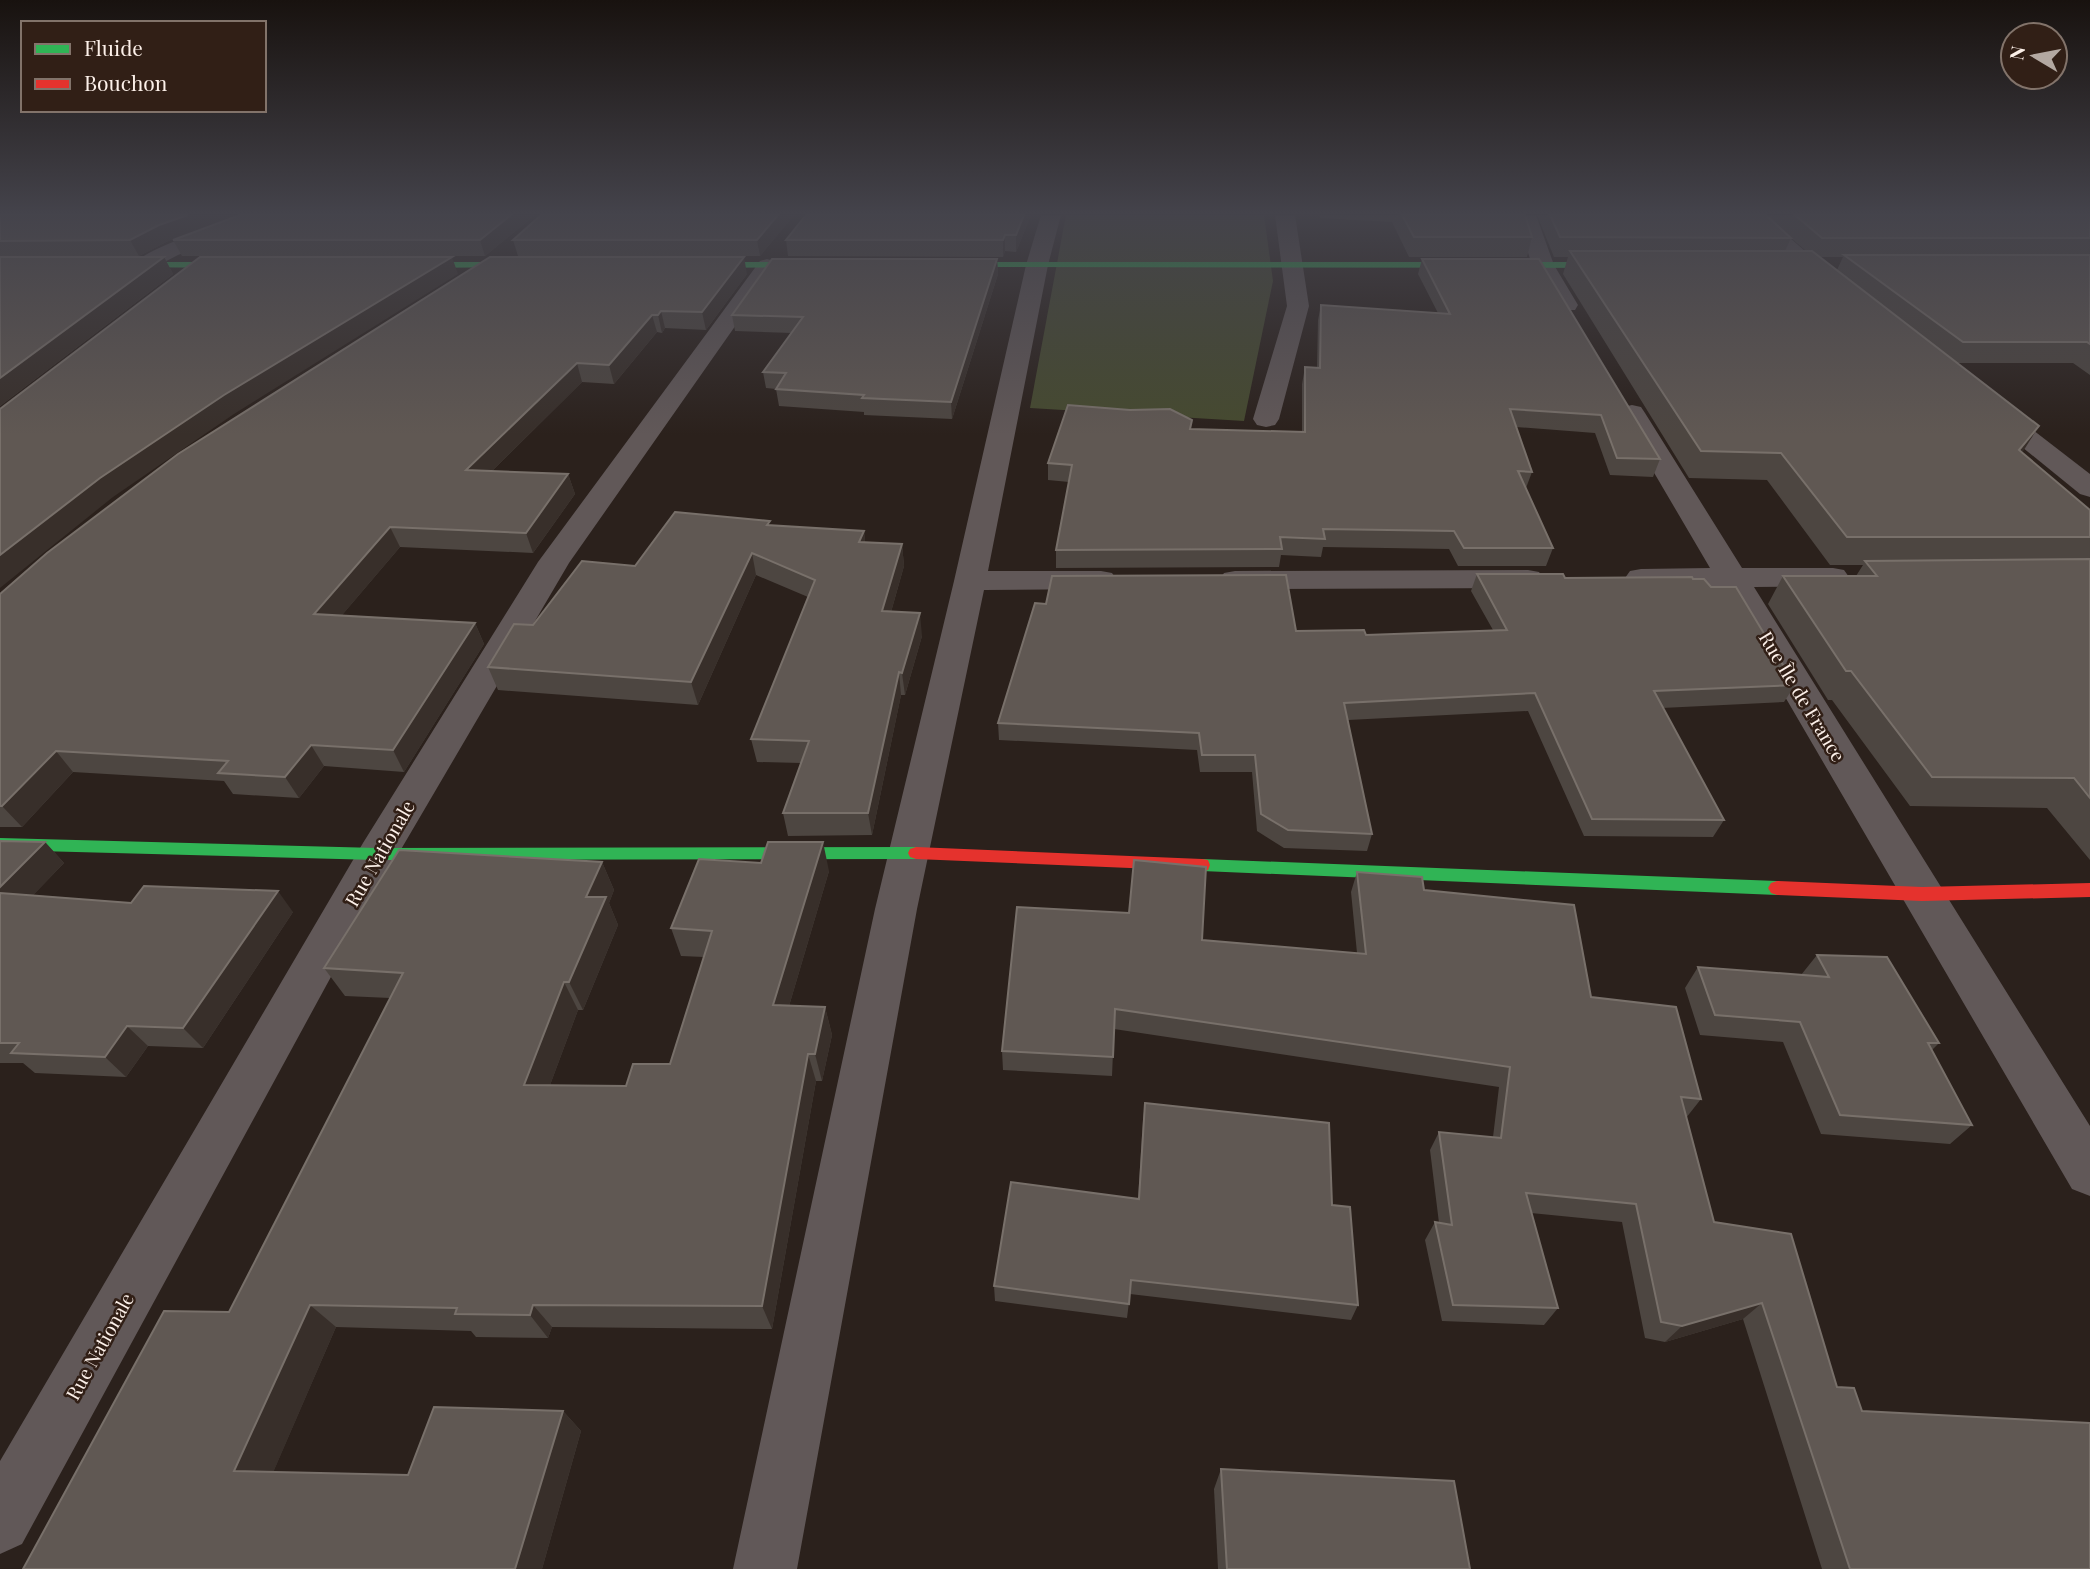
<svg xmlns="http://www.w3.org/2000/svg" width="2090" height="1569" font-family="'Playfair Display',serif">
<rect width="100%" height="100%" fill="#2b211c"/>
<polygon fill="#464a2f" points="1066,215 1264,215 1273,281 1244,421 1030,408"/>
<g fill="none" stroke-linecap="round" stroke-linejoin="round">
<g fill="#615858" fill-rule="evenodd">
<path d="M247 215H275L272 219 178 255 151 269H137L133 265C146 247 224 224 247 215Z"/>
<polygon points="1041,215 1061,215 1048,265 988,571 1101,571 1112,573 1117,580 1112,587 1101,589 984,590 917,909 797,1569 733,1569 875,909 954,581 1026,265"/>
<polygon points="1275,215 1295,215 1309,306 1279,419 1275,425 1266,427 1257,425 1253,419 1287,306"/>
<polygon points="1516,215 1536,215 1554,265 1578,305 1575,310 1559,310 1532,265"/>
<polygon points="1741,215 1763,215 1839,280 1842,285 1839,290 1823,290"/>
<polygon points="767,259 774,261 778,265 569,563 393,863 22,1544 0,1554 0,1461 363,843 538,562 760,261"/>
<polygon points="1989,400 1998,403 2090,474 2090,497 2080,494 1980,413 1976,408 1980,403"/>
<polygon points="1632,405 1641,407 1645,413 1742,568 1833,568 1844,570 1849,577 1844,584 1833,586 1754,587 2090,1126 2090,1196 2072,1189 1721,587 1641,587 1630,585 1625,578 1630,571 1641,569 1710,568 1619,413 1623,407"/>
<polygon points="1528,570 1539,572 1544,579 1539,586 1528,588 1235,589 1224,587 1219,580 1224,573 1235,571"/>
</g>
<g fill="#30b455" fill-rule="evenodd">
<polygon points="118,262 243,262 247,265 243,268 115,267 115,263"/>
<polygon points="530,262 534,265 533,267 405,268 401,265 405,262"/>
<polygon points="820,262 824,265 823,267 695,268 691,265 695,262"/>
<polygon points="947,262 1618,262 1622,265 1618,268 944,267 944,263"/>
<polygon points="0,838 377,848 916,847 922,849 924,853 922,857 916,859 377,860 0,850"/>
<polygon points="1202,859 1777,881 1783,883 1786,888 1783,893 1777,895 1202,871 1196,870 1194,865 1196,860"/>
</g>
<g fill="#e5322d" fill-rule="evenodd">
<polygon points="916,847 1202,859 1208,860 1210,865 1208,870 1202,871 916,859 910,857 908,853 910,849"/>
<polygon points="1777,881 1922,887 2090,883 2090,897 1922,901 1777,895 1771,893 1768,888 1771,883"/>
</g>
</g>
<g fill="#4d4641" fill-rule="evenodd">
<polygon points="0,215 240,215 168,241 139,256 164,257 173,274 0,406"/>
<polygon points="535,215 485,256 182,256 173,240"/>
<polygon points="541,215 794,215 760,256 518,256 513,240"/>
<polygon points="806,215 1031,215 1016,252 1005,251 1003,257 788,256 786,240"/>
<polygon points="1320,215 1525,215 1532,237 1527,257 1409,257 1392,222 1320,218"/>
<path d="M1537 215H2090V375L2073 363H1957L2022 453 2090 510V860L2047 808 1910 806 1832 700H1828L1768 604 1783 576H1856L1863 565H1830L1767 480 1689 478 1563 274 1568 257H1554ZM1791 238 1806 251H1785ZM1820 257H1843L1837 270Z"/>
<polygon points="997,259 998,274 952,419 864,415 864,412 779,406 776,389 766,388 763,372 792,333 735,331 732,315"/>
<polygon points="1422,259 1660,459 1653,477 1610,475 1595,433 1516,427 1532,472 1526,488 1553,548 1546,566 1458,566 1449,549 1323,547 1321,557 1281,555 1279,567 1056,568 1056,550 1069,482 1048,480 1048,463 1191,429 1302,432 1302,384 1305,367 1317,368 1318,320 1321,305 1438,313 1418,274"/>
<polygon points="747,274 706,330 665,328 662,333 657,332 614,384 582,382 492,471 568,474 575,494 533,553 400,547 342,615 475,623 484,644 404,772 324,766 299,798 233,794 224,781 73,772 22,827 0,827 0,594"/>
<polygon points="771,526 864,531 865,543 902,544 904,566 891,612 922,636 905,695 901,695 872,835 788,836 783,813 801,763 757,762 751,739 808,597 756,575 698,705 498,690 488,667 635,566"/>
<polygon points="1477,574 1565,578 1693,579 1795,685 1784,702 1662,708 1724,820 1713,837 1584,836 1528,711 1348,720 1372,834 1367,851 1284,848 1257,831 1252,772 1200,772 1197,750 999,740 998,723 1296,631 1366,635 1493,630 1471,591"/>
<polygon points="0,841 45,842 64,863 33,895 131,903 293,912 203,1048 148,1046 126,1077 35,1073 23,1063 0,1063"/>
<polygon points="602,862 614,890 609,903 618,925 583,1010 578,1010 550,1085 626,1086 670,1064 704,957 681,956 671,928 829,871 789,1006 825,1007 832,1035 822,1081 816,1081 772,1329 552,1327 548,1338 476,1337 471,1331 336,1327 273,1472 408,1475 563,1411 581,1431 542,1569 23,1569 229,1312 390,998 345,996 324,968"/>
<polygon points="1357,872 1424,890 1591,997 1701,1099 1686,1118 1714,1222 1837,1387 1862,1411 2090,1569 1822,1569 1743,1319 1665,1342 1645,1338 1622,1222 1531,1213 1558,1308 1544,1325 1442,1321 1425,1240 1435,1222 1439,1223 1430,1150 1439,1132 1493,1137 1499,1087 1114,1029 1112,1076 1003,1070 1002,1051 1202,940 1357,953 1351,892"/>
<polygon points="1817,955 1939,1043 1932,1050 1972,1125 1950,1144 1821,1134 1783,1042 1700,1035 1685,988 1698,967 1801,975"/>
<polygon points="1145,1103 1332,1205 1358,1305 1351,1320 1130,1294 1127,1318 995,1301 994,1286 1138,1199 1143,1120"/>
<polygon points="1221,1469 1470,1569 1218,1569 1214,1489"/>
</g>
<g fill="#382f2a">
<polygon points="188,215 240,215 168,241 139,256 130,240 159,225"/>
<polygon points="511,215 535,215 485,256 480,240"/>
<polygon points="778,215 794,215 760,256 757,240"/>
<polygon points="1024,215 1031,215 1016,252 1016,235"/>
<polygon points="1005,235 1005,251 1003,257 1003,240"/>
<polygon points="164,257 173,274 0,406 0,378"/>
<polygon points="452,257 458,274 234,414 113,497 0,588 0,555 100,478 224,395"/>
<polygon points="744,257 747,274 706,330 702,312"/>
<polygon points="997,259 998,274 952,419 951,402"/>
<polygon points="661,311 665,328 662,333 658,315"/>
<polygon points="652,315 657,332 614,384 609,365"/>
<polygon points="577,363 582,382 474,489 466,470"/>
<polygon points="2039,426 2022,453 2019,450"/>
<polygon points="568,474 575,494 533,553 526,533"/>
<polygon points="390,527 400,547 326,634 314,614"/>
<polygon points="864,531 866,553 859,542"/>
<polygon points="902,544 904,566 885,633 882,611"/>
<polygon points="752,553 756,575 698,705 691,682"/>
<polygon points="920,613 922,636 905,695 902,673"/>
<polygon points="475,623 484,644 404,772 393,750"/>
<polygon points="899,672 901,695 872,835 868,813"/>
<polygon points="311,745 324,766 299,798 285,777"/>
<polygon points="56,751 73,772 22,827 2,806"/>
<polygon points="45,842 64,863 16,913 0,898 0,887"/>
<polygon points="823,842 829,871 781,1033 773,1005"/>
<polygon points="602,862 614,890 609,903 618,925 583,1010 569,982 586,897"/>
<polygon points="278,891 293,912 203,1048 183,1028"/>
<polygon points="564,982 578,1010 540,1112 524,1085"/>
<polygon points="825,1007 832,1035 822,1081 815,1054"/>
<polygon points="127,1026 148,1046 126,1077 105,1057"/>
<polygon points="808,1054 816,1081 772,1329 762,1306"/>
<polygon points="1762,1303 1743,1319 1665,1342 1682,1326"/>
<polygon points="310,1305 336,1327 266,1489 234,1471"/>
<polygon points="533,1305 552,1327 548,1338 530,1315"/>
<polygon points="563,1411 581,1431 542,1569 515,1569"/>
</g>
<g fill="#605853" stroke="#78706a" stroke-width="2">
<polygon points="0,215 188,215 159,225 130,240 0,241"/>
<polygon points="240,215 511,215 480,240 173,240"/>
<polygon points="541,215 778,215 757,240 513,240"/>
<polygon points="806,215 1024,215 1016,235 1005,235 1003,240 786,240"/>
<polygon points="1402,215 1525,215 1532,237 1414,237"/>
<polygon points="1550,215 1766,215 1791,238 1560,237"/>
<polygon points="1795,215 2090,215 2090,238 1822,238"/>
<polygon points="1570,251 1812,251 2039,426 2019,450 2090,510 2090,537 1847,537 1781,453 1701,451"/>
<polygon points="1844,255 2090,255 2090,344 2087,342 1963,342"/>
<polygon points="0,257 164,257 0,378"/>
<polygon points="200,257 452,257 224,395 100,478 0,555 0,409"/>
<polygon points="490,257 744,257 702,312 661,311 658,315 652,315 609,365 577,363 466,470 568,474 526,533 390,527 314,614 475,623 393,750 311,745 285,777 218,773 228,761 56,751 2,806 0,806 0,594 47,553 178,454"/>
<polygon points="772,259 997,259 951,402 862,398 864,395 776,389 786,373 763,372 803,317 732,315"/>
<polygon points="1422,259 1539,259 1660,459 1617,458 1601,415 1510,409 1532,472 1518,471 1553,548 1464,548 1454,531 1323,529 1325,539 1280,537 1282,549 1056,550 1072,465 1048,463 1068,405 1130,410 1170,409 1192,420 1190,429 1305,432 1305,367 1320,368 1321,305 1450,314"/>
<polygon points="675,512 770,521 767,525 864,531 859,542 902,544 882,611 920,613 902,673 899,672 868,813 783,813 809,741 751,739 815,580 752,553 691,682 488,667 514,624 533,625 582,561 635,566"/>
<polygon points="2090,559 2090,798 2074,778 1932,777 1851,671 1846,671 1783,576 1877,576 1865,561"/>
<polygon points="1477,574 1563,574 1565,578 1692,577 1693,579 1704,579 1711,587 1736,587 1795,685 1654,691 1724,820 1592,819 1535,693 1344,703 1372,834 1288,830 1261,814 1255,755 1202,755 1199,733 998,723 1035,603 1046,604 1052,576 1286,575 1296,631 1364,630 1366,635 1507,630"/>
<polygon points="0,841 45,842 0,887"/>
<polygon points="768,842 823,842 773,1005 825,1007 815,1054 808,1054 762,1306 533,1305 530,1315 455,1314 457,1308 310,1305 234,1471 408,1475 434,1407 563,1411 515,1569 23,1569 164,1311 229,1312 403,973 324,968 399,850 602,862 586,897 606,897 569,982 564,982 524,1085 626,1086 633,1064 670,1064 712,931 671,928 699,859 761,863"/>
<polygon points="1134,860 1206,867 1202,940 1366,954 1357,872 1422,877 1424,890 1574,905 1591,997 1676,1007 1701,1099 1681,1097 1714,1222 1791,1234 1837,1387 1854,1388 1862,1411 2090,1423 2090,1569 1850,1569 1762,1303 1682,1326 1661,1322 1636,1204 1526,1193 1558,1308 1453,1305 1435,1222 1452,1225 1439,1132 1501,1138 1510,1067 1115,1009 1113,1057 1002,1051 1017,907 1129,913"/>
<polygon points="144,886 278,891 183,1028 127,1026 105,1057 11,1053 19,1043 0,1043 0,893 131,903"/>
<polygon points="1817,955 1887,957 1939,1043 1928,1043 1972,1125 1840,1115 1800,1022 1715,1015 1698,967 1829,977"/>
<polygon points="1145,1103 1329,1123 1332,1205 1350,1207 1358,1305 1131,1280 1129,1304 994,1286 1011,1182 1139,1199"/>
<polygon points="1221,1469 1454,1481 1470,1569 1227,1569"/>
</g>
<linearGradient id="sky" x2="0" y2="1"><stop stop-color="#18120f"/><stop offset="0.49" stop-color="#44434b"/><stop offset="1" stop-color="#44434b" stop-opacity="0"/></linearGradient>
<rect width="2090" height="435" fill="url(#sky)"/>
<g text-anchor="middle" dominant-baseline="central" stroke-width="5" stroke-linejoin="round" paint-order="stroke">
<g font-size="19" fill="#fcf0e9" stroke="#311f16">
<text transform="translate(1803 696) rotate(59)">Rue Île de France</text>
<text transform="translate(379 853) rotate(-60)">Rue Nationale</text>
<text transform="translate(99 1346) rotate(-61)">Rue Nationale</text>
</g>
</g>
<rect x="21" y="21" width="245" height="91" fill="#311f16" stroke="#82736a" stroke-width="2"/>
<rect x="35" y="44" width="35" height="10" fill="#30b455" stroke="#82736a" stroke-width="2"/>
<text x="84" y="56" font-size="21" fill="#fcf0e9">Fluide</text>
<rect x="35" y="79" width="35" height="10" fill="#e5322d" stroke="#82736a" stroke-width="2"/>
<text x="84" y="91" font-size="21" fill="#fcf0e9">Bouchon</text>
<g transform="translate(2034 56) rotate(280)"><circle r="33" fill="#311f16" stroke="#82736a" stroke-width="2"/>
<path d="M0-5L12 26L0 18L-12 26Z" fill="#b3a8a1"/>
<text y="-10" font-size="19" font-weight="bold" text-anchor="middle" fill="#fcf0e9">N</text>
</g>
</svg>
